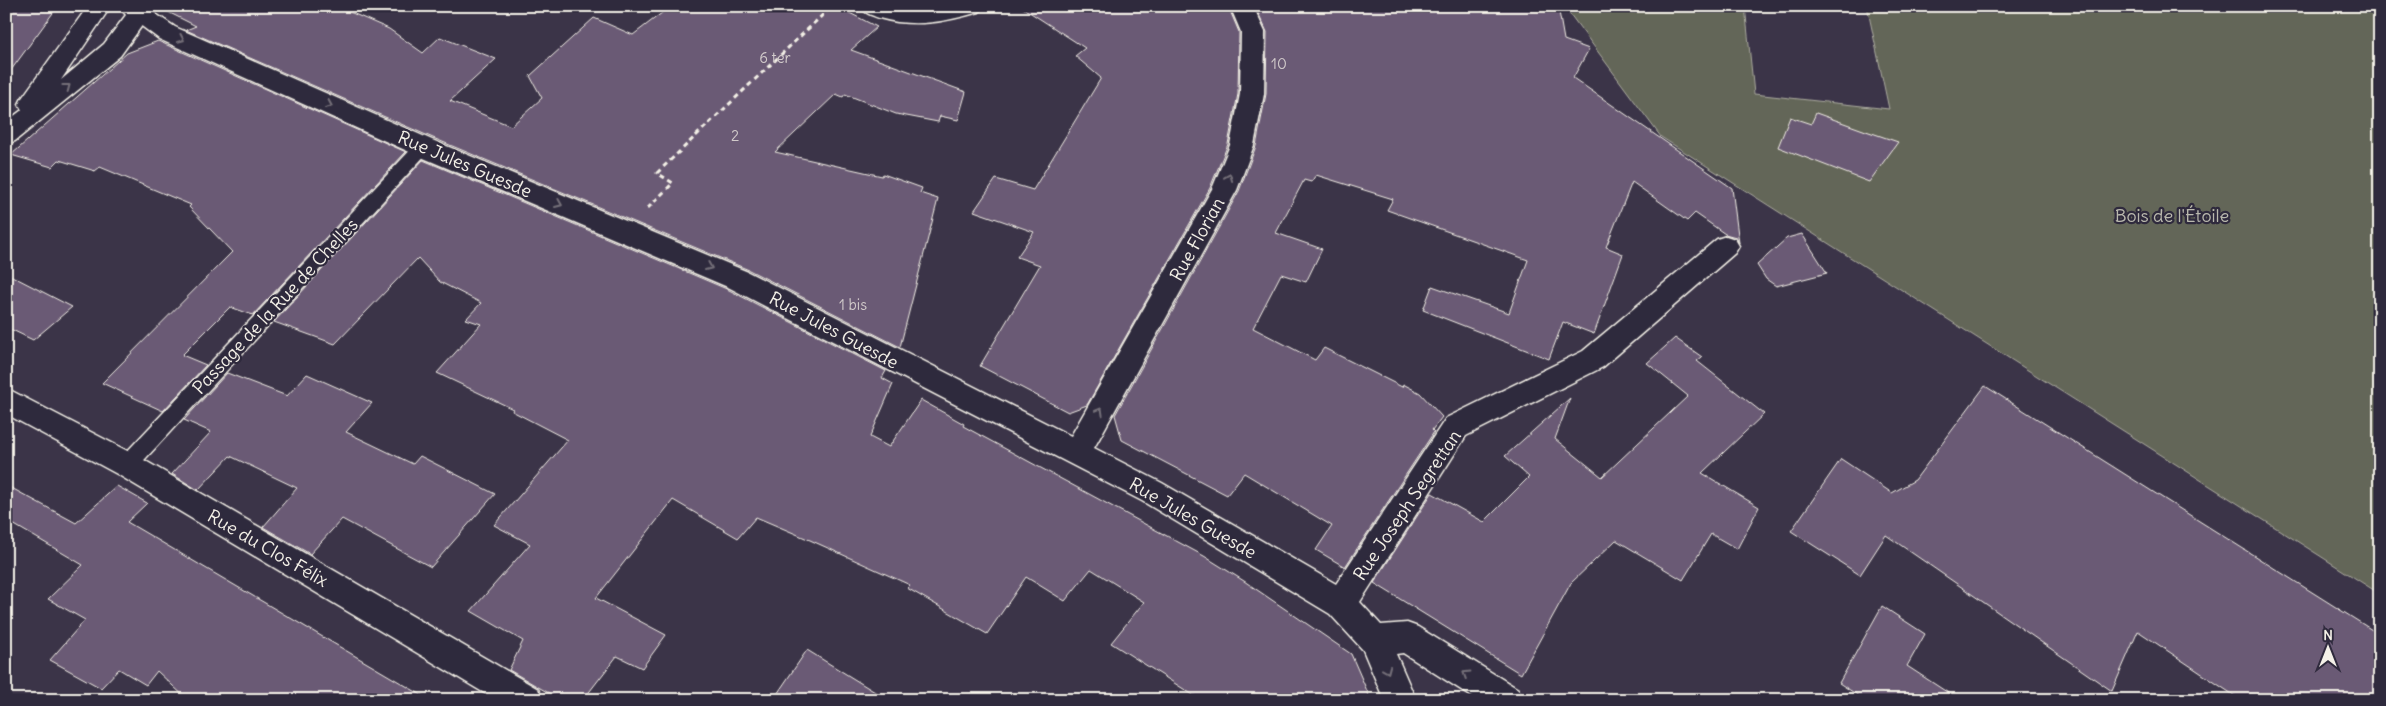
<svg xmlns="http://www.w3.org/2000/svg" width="2386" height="706" font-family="Delius,sans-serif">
<rect width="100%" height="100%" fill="#3b3448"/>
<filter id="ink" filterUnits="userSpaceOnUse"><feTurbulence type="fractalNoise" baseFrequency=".02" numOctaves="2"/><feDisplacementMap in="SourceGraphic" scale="10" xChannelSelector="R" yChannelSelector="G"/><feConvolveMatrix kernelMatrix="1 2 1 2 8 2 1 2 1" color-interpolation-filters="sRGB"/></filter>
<g filter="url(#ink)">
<polygon fill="#646658" stroke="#acaca0" points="1564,6 1745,6 1754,94 1889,109 1867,6 2380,6 2380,594 1661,137"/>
<g fill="#6b5a74" stroke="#f4f1e8">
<polygon points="6,6 58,6 6,77"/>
<polygon points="156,6 336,6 389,29 423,53 440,37 496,59 450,101 511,126 542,98 530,76 594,18 633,35 671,6 836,6 877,27 851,50 966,92 958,120 940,116 938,122 896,114 845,94 843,97 836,94 775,152 882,176 883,174 922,188 920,193 938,199 900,347 749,270 433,138 186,30 196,26"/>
<polygon points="1020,6 1228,6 1239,32 1238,94 1228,144 1210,188 1087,405 1068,412 980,366 1040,265 1017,257 1034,232 974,211 996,179 1033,190 1101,78 1075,56 1085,48"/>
<polygon points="1255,6 1558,6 1564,40 1589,49 1573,78 1732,188 1739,243 1736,237 1725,234 1695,213 1687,221 1632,182 1606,247 1623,254 1594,334 1563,322 1549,359 1423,310 1432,286 1509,313 1528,260 1387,210 1393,199 1316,175 1311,182 1304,180 1276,233 1322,249 1306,282 1281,274 1253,328 1315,360 1324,348 1402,387 1403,384 1420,393 1442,417 1432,430 1434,432 1345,567 1316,550 1332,526 1244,473 1227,495 1122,440 1115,415 1239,191 1256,146 1266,94 1267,32"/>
<polygon points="158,41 406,152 253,315 230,307 182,355 206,365 163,411 102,383 232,252 189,207 191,205 100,167 95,171 59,160 52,167 11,155 127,53"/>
<polygon points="1816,113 1866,131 1898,142 1869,182 1778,147 1790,117 1811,124"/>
<polygon points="423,160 729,290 886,371 882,378 893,384 870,437 889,447 921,400 964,424 963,426 1204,556 1244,581 1351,654 1371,700 1201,700 1111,643 1144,602 1091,569 1065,601 1026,577 987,634 907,588 910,585 810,540 756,517 738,538 673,500 596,598 666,635 642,668 617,656 583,700 561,700 540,688 509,670 523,641 471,611 530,544 494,525 568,440 512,411 513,409 437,373 481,324 466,319 481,303 440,282 418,258 335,344 274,322"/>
<polygon points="1802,234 1827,273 1776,286 1766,279 1757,265 1787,238"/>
<polygon points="6,273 72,307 33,340 6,327"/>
<polygon points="1675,338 1702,357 1697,361 1764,414 1702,473 1759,507 1737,549 1711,534 1683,580 1616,540 1571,583 1521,674 1374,583 1432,493 1484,522 1529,477 1505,456 1570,398 1555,439 1602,477 1688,396 1647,363"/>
<polygon points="227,373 287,396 307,374 372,403 346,432 413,464 420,456 495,494 431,567 342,519 310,554 263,527 297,488 230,456 198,490 172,474 211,432 184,420"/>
<polygon points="1985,386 2380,635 2380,700 2241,700 2138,631 2112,691 1886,535 1860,575 1791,531 1841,459 1892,493 1915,480"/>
<polygon points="6,485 76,523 117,486 147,503 127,522 430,700 188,700 157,671 146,685 119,669 101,688 50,660 85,620 48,599 83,565 6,520"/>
<polygon points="1882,606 1925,634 1907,666 1959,700 1865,700 1839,683"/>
<polygon points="807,650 888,700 773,700"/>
</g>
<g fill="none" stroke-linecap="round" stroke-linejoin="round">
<g stroke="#f4f1e8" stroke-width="3">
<polygon id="service" points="423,141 429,143 431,147 429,151 134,471 127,474 120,471 117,465 120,459 417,143"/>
</g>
<g stroke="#f4f1e8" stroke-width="3">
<g id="minor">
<polygon points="144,6 175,27 432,140 748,272 1071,436 1212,189 1230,145 1240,94 1241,32 1230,6 1253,6 1265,32 1264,94 1254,145 1237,190 1094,448 1162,483 1336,584 1446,418 1583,351 1717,239 1726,236 1735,239 1739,246 1735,253 1603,367 1466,436 1360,602 1381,625 1407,623 1418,627 1518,689 1523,700 1477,700 1403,653 1396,654 1416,700 1384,700 1363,650 1330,614 1142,501 730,288 414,154 159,39 132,19 129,13 132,7"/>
<path d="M860 6H982L979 12C945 22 914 28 879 18 871 15 864 13 860 6Z"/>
<polygon points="6,388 137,456 538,689 543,700 496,700 117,474 6,414"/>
</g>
</g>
<g stroke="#f4f1e8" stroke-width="3">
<polygon id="secondary" points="88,6 111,6 61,80 104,44 126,15 119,6 146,6 151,13 120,56 15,141 6,144 6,122 22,110 19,104 22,98"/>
</g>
<polyline stroke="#f4f1e8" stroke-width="3" stroke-dasharray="5 4" stroke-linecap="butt" points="648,208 673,183 657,173 832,6"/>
<use href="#service" fill="#2f2a3d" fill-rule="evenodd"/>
<use href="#minor" fill="#2f2a3d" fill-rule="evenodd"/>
<use href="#secondary" fill="#2f2a3d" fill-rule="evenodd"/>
</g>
<defs><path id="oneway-chevron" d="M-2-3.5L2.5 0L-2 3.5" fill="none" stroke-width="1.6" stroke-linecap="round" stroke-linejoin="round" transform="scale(1.25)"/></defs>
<g stroke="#747079">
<use href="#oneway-chevron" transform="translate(181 39) rotate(24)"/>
<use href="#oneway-chevron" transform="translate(67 87) rotate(-37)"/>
<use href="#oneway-chevron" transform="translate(329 105) rotate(24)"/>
<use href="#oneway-chevron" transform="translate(1229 177) rotate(-68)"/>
<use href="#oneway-chevron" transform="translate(559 204) rotate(23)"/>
<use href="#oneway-chevron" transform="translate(709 267) rotate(23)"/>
<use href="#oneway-chevron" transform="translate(1100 411) rotate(-60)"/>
<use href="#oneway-chevron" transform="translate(1387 670) rotate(67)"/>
<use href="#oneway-chevron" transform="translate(1466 674) rotate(-148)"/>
</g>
</g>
<g text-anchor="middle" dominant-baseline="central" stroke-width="4.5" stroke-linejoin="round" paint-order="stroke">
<g font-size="15" fill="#d2cbcb">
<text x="775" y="57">6 ter</text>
<text x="1279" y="63">10</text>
<text x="735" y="135">2</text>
<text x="853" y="304">1 bis</text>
</g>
<g font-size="18" fill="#f4f1e8" stroke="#2f2a3d">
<text transform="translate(465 164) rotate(23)">Rue Jules Guesde</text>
<text transform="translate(1197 239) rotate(-61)">Rue Florian</text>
<text transform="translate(275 306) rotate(-47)">Passage de la Rue de Chelles</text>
<text transform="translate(834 330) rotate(28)">Rue Jules Guesde</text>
<text transform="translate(1407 505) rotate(-56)">Rue Joseph Segrettan</text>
<text transform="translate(1193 518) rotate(30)">Rue Jules Guesde</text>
<text transform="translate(268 548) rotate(30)">Rue du Clos Félix</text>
</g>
<g font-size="18" fill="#bab9ae" stroke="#2f2a3d">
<text x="2172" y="215">Bois de l'Étoile</text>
</g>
</g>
<rect width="2386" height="706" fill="none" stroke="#2f2a3d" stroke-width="25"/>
<rect x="12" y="12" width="2361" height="681" fill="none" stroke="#f4f1e8" stroke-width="2" filter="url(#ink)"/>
<g transform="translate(2328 648)" stroke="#2f2a3d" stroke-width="4" paint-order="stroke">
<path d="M0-4L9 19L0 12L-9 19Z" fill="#f4f1e8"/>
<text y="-8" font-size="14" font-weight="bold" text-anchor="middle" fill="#f4f1e8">N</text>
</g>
</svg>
